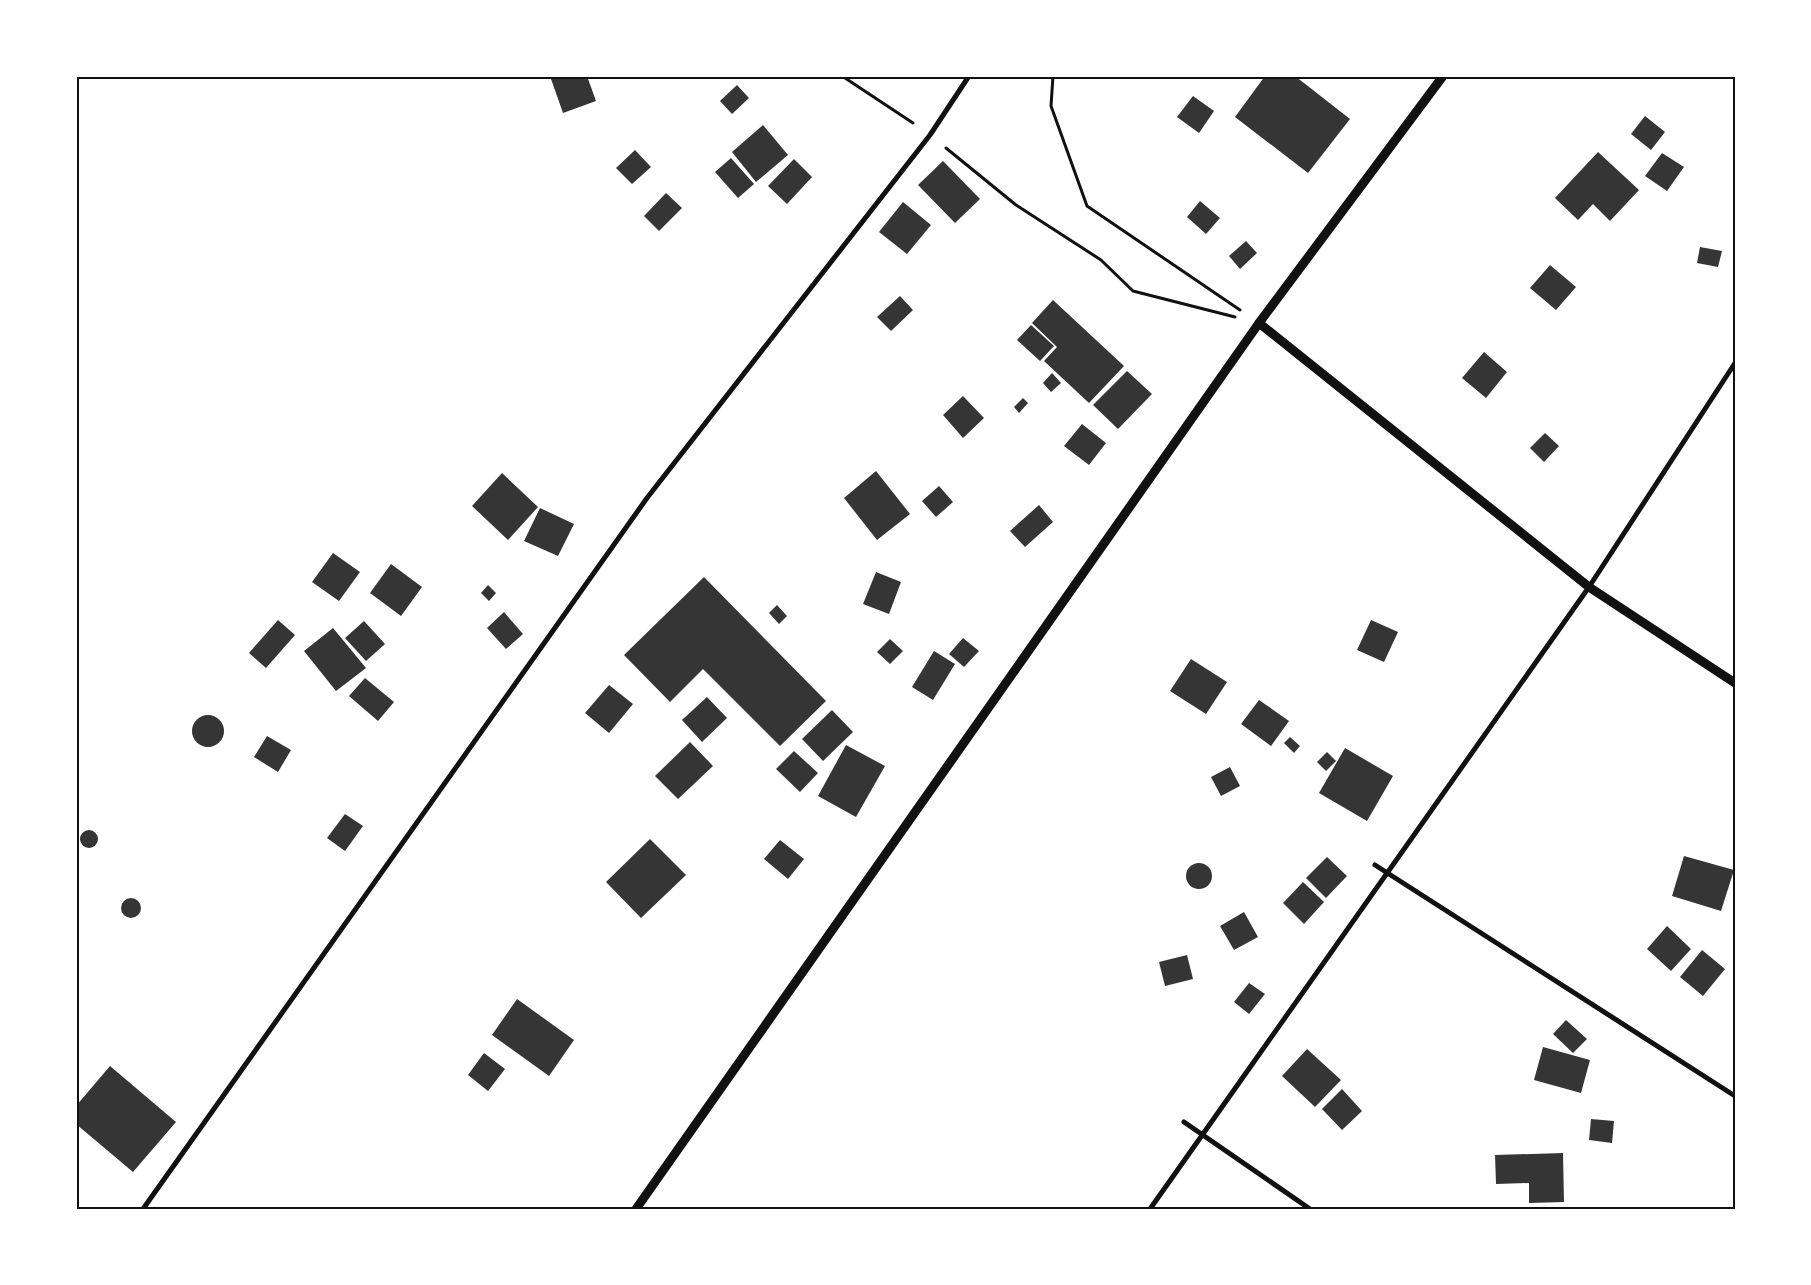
<svg xmlns="http://www.w3.org/2000/svg" width="1811" height="1285" font-family="'IBM Plex Sans',sans-serif">
<rect width="100%" height="100%" fill="#fff"/>
<g fill="#353535">
<polygon points="550,76 587,76 596,101 563,113"/>
<polygon points="1265,76 1295,76 1350,119 1308,173 1235,117"/>
<polygon points="737,85 749,98 732,114 720,101"/>
<polygon points="1193,96 1214,111 1199,133 1177,117"/>
<polygon points="1645,116 1665,132 1651,150 1631,134"/>
<polygon points="763,125 788,155 756,182 732,152"/>
<polygon points="635,150 651,167 632,184 616,168"/>
<polygon points="1598,152 1639,190 1610,221 1593,204 1578,220 1555,198"/>
<polygon points="1662,153 1684,167 1667,191 1645,176"/>
<polygon points="731,158 754,184 738,198 715,172"/>
<polygon points="794,159 812,177 787,204 768,186"/>
<polygon points="943,161 980,199 955,223 918,185"/>
<polygon points="666,193 682,208 659,231 644,216"/>
<polygon points="1200,201 1220,218 1206,234 1187,217"/>
<polygon points="903,202 931,225 907,254 879,232"/>
<polygon points="1246,241 1257,253 1240,269 1229,256"/>
<polygon points="1700,247 1722,251 1718,267 1697,263"/>
<polygon points="1550,265 1576,287 1556,310 1530,288"/>
<polygon points="900,296 913,310 891,331 877,317"/>
<polygon points="1053,300 1124,366 1089,403 1044,361 1057,347 1032,323"/>
<polygon points="1031,325 1054,346 1040,361 1017,340"/>
<polygon points="1484,352 1507,372 1486,398 1462,378"/>
<polygon points="1127,371 1152,394 1118,429 1093,405"/>
<polygon points="1052,373 1061,383 1051,392 1043,383"/>
<polygon points="963,396 984,418 963,438 943,415"/>
<polygon points="1023,398 1028,403 1019,413 1014,407"/>
<polygon points="1082,424 1106,443 1089,465 1064,446"/>
<polygon points="1545,433 1559,446 1544,462 1530,448"/>
<polygon points="876,471 910,514 877,540 844,498"/>
<polygon points="502,473 538,507 508,540 472,506"/>
<polygon points="939,486 953,502 936,517 922,501"/>
<polygon points="1039,505 1053,522 1025,547 1010,531"/>
<polygon points="540,508 574,524 558,556 524,541"/>
<polygon points="333,553 360,572 339,601 312,582"/>
<polygon points="391,564 422,587 401,616 370,593"/>
<polygon points="876,572 901,582 889,614 863,604"/>
<polygon points="704,577 826,701 780,746 703,669 670,702 624,655"/>
<polygon points="488,585 496,593 489,601 481,593"/>
<polygon points="777,605 787,616 779,624 769,613"/>
<polygon points="504,612 523,634 506,649 487,628"/>
<polygon points="278,620 295,635 266,668 249,653"/>
<polygon points="1371,620 1398,632 1384,662 1357,650"/>
<polygon points="364,621 385,644 366,661 345,638"/>
<polygon points="333,628 366,668 336,691 304,651"/>
<polygon points="963,638 979,651 964,667 949,654"/>
<polygon points="890,639 903,651 890,664 877,652"/>
<polygon points="934,651 955,664 933,700 912,687"/>
<polygon points="1191,659 1227,682 1206,714 1170,691"/>
<polygon points="365,678 394,702 378,721 349,696"/>
<polygon points="609,685 633,704 609,733 585,713"/>
<polygon points="707,697 727,718 702,742 682,720"/>
<polygon points="1259,700 1289,721 1271,746 1241,724"/>
<polygon points="832,710 853,732 823,761 802,739"/>
<circle cx="208" cy="731" r="16"/>
<polygon points="267,736 291,750 278,772 254,757"/>
<polygon points="1290,737 1300,746 1294,753 1284,743"/>
<polygon points="690,742 713,766 678,799 655,776"/>
<polygon points="846,745 885,766 856,817 818,796"/>
<polygon points="1345,748 1393,776 1367,821 1319,793"/>
<polygon points="794,751 818,773 800,792 776,769"/>
<polygon points="1327,752 1336,761 1326,771 1317,762"/>
<polygon points="1230,767 1240,786 1221,796 1211,777"/>
<polygon points="345,814 363,826 345,851 327,838"/>
<circle cx="89" cy="839" r="9"/>
<polygon points="650,839 686,875 641,918 606,882"/>
<polygon points="780,840 804,859 788,879 764,859"/>
<polygon points="1684,856 1734,870 1721,911 1672,896"/>
<polygon points="1327,857 1347,876 1326,898 1306,878"/>
<circle cx="1199" cy="876" r="13"/>
<polygon points="1303,882 1324,902 1304,924 1283,903"/>
<circle cx="131" cy="908" r="10"/>
<polygon points="1244,912 1258,937 1234,950 1220,926"/>
<polygon points="1667,926 1691,949 1671,971 1647,949"/>
<polygon points="1702,950 1725,969 1703,996 1680,977"/>
<polygon points="1187,955 1193,979 1165,986 1159,962"/>
<polygon points="1249,983 1265,994 1249,1014 1234,1002"/>
<polygon points="517,999 574,1040 549,1076 492,1035"/>
<polygon points="1566,1020 1587,1039 1573,1053 1553,1034"/>
<polygon points="1543,1047 1590,1060 1581,1093 1534,1080"/>
<polygon points="1307,1049 1341,1080 1315,1107 1282,1076"/>
<polygon points="484,1053 505,1069 488,1091 468,1075"/>
<polygon points="110,1066 176,1122 133,1172 76,1124 76,1106"/>
<polygon points="1342,1089 1362,1111 1342,1130 1322,1109"/>
<polygon points="1591,1119 1614,1121 1612,1143 1589,1140"/>
<polygon points="1563,1153 1564,1202 1529,1203 1529,1183 1496,1184 1495,1155"/>
</g>
<g fill="none" stroke-linecap="round" stroke-linejoin="round">
<g stroke="#111" stroke-width="3">
<polyline points="842,76 913,123"/>
<polyline points="1053,76 1051,106 1087,206 1240,310"/>
<polyline points="946,148 1016,205 1101,260 1133,291 1235,317"/>
</g>
<g stroke="#111" stroke-width="5">
<polyline points="1375,865 1735,1096"/>
<polyline points="1184,1122 1310,1209"/>
<polyline points="143,1209 647,498 930,135 969,76"/>
<polyline points="1150,1209 1589,587 1735,363"/>
</g>
<g stroke="#111" stroke-width="9">
<polyline points="1259,323 1589,587 1735,683"/>
<polyline points="636,1209 1259,323 1443,76"/>
</g>
</g>
<rect width="1811" height="1285" fill="none" stroke="#ffffff" stroke-width="155"/>
<rect x="78" y="78" width="1656" height="1130" fill="none" stroke="#111" stroke-width="2"/>
</svg>
